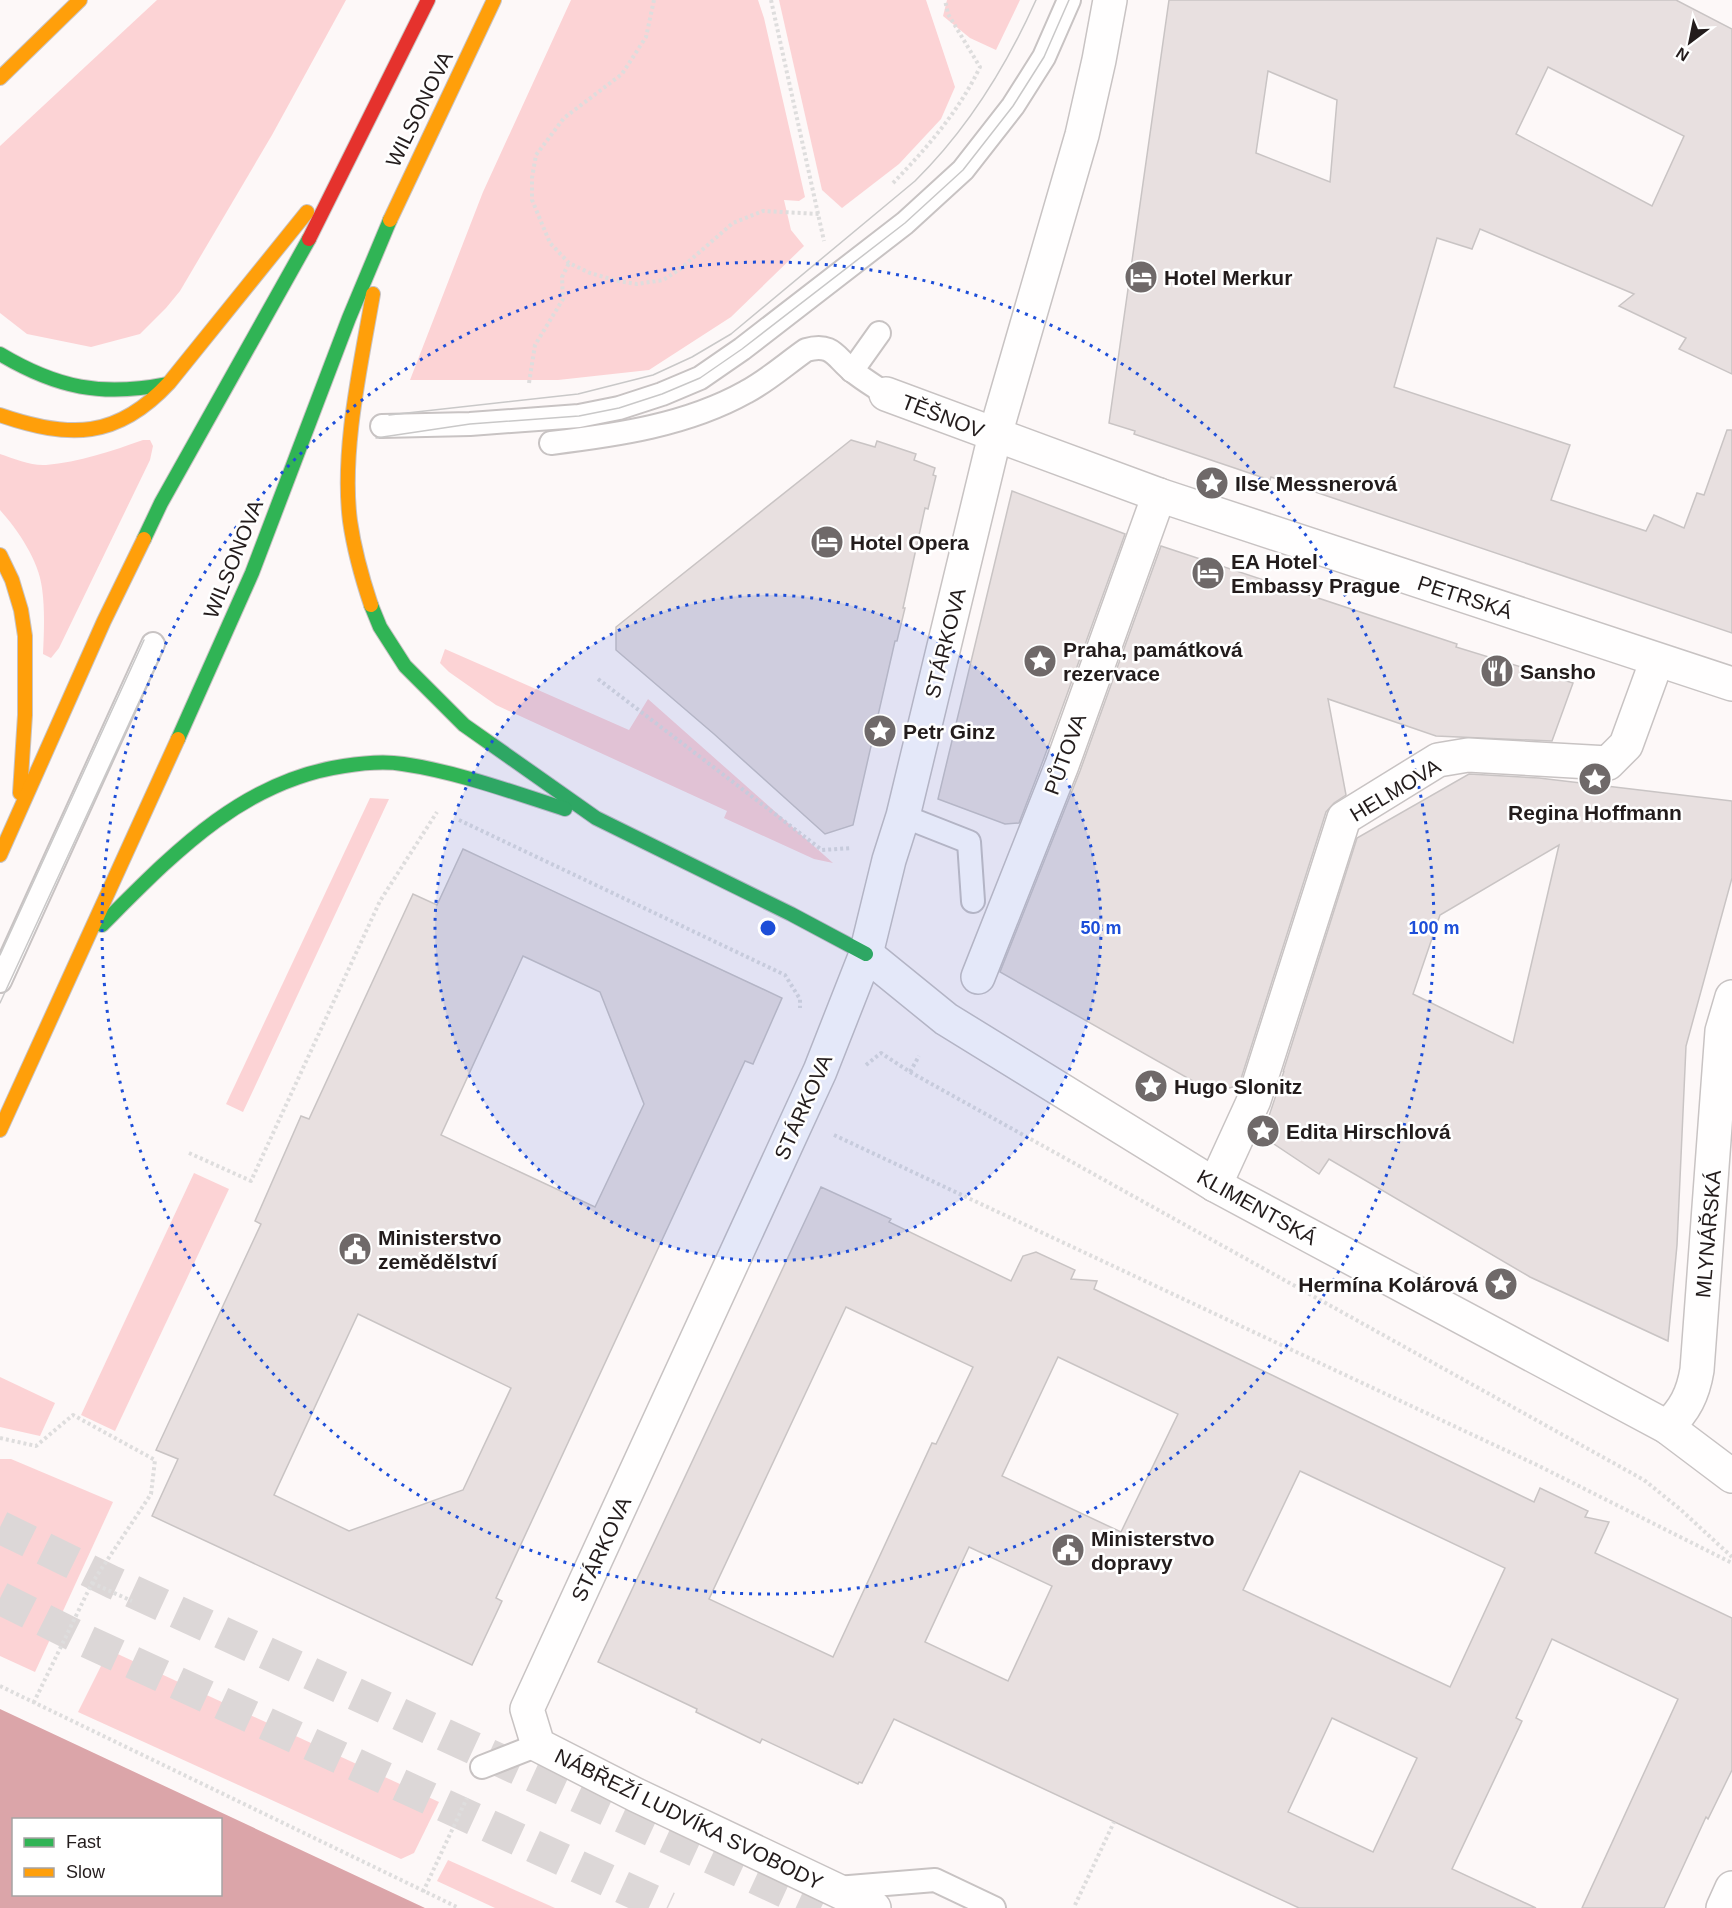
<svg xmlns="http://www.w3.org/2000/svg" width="1732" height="1908" font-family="Helvetica,sans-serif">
<rect width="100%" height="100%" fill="#fdf8f8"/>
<g fill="#fcd3d5">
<polygon points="157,0 346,0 272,135 180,291 166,308 140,334 91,347 27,334 0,313 0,146"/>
<polygon points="571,0 758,0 764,18 805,197 799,201 784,200 791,230 804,246 731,317 649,370 558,380 410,380 483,192"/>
<polygon points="779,0 926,0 955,87 941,119 899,164 842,208 822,190"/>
<polygon points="947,0 1020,0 996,50 970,38 943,16"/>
<path d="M143 440H150L153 446 150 460 59 648 51 658 43 654C44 633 45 609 42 588 39 561 18 530 0 510V454C15 459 31 466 46 465 79 462 112 451 143 440Z"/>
<polygon points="445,649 629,730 648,699 833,863 814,859 724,818 727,811 496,705 449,672 440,663"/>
<polygon points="370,798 389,799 243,1112 226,1104"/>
<polygon points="194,1173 229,1189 115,1431 81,1415"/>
<polygon points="0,1377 55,1403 40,1436 0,1427"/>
<polygon points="0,1459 11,1459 113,1502 35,1672 0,1656"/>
<polygon points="109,1650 439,1802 414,1853 401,1859 78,1712"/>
<polygon points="448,1860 555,1908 495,1908 437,1881"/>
</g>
<path fill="#dba5a9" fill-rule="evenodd" d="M0 1709 425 1908H0ZM14 1820H220V1894H14Z"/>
<g fill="#e8e0e0" stroke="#c9c4c4" stroke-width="1.5" fill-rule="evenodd">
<path d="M1169 0H1676L1732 29V374L1679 349 1686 338 1619 306 1634 294 1480 229 1472 249 1437 238 1394 387 1570 445 1551 500 1646 531 1654 515 1684 528 1697 493 1704 495 1727 430H1732V633L1271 477 1270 480 1134 434 1135 431 1109 423ZM1548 67 1684 136 1652 206 1516 134ZM1268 71 1337 100 1330 182 1256 153Z"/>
<polygon points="851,440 875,447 877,441 916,454 914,460 935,468 933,475 936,476 928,509 925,508 903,608 905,608 897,641 895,641 853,825 825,834 714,734 616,650 616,627"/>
<polygon points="1012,491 1125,534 1044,758 1019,823 1005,824 938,799"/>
<polygon points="1161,546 1457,644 1456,647 1573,683 1552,741 1436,736 1328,699 1346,795 1334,803 1326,812 1239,1085 1214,1093 1000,972 1080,771"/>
<path d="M1469 774 1539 778 1732 801V878L1686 1046 1677 1245 1668 1341 1530 1277 1329 1159 1319 1174 1271 1142 1266 1125 1284 1071 1283 1072 1357 838ZM1559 845 1513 1043 1413 994 1440 915Z"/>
<path d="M463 849 782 998 753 1064 745 1061 496 1598 502 1601 472 1665 152 1516 178 1459 156 1450 261 1224 255 1221 301 1116 309 1119 413 894 437 905ZM523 956 600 992 644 1104 595 1207 441 1135ZM358 1314 511 1388 463 1490 349 1531 274 1495Z"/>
<path d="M821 1187 891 1219 889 1222 1011 1281 1023 1256 1036 1252 1075 1270 1071 1279 1097 1281 1094 1289 1534 1502 1540 1488 1588 1511 1585 1517 1609 1522 1595 1553 1732 1618V1770L1708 1819 1706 1817 1664 1908H1582L1678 1699 1552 1639 1516 1718 1522 1721 1452 1869 1536 1908H1299L894 1719 862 1783 859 1782 858 1784 762 1739 760 1743 696 1712 697 1709 598 1662ZM846 1307 973 1367 936 1444 932 1443 833 1657 709 1599ZM1058 1357 1178 1414 1121 1532 1002 1476ZM1300 1471 1505 1568 1450 1687 1243 1590ZM969 1547 1052 1586 1008 1681 925 1642ZM1332 1718 1417 1758 1373 1852 1288 1812Z"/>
</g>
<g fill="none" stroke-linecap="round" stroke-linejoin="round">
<g stroke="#dcd7d7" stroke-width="33" stroke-dasharray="33 16" stroke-linecap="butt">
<polyline points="0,1527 112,1582 821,1908"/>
<polyline points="0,1598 86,1641 668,1908"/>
</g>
<g stroke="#c8c3c3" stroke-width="26">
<g id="lane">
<polyline points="852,371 879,333"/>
<polyline points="382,426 470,424 579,416 619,408 662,394 700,378 742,349 905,223 963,170 1013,106 1044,57 1069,0"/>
<path d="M551 443C617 435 687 425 746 392 767 381 786 364 806 350 834 342 836 359 854 372 864 380 876 387 886 394"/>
<polyline points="903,816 969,842 973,901"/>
<polyline points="0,981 153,644"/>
<polyline points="482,1767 538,1745"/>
<polyline points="837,1888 935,1880 994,1908"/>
</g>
</g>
<g stroke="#c8c3c3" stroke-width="36">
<g id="street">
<polyline points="886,394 1159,495 1732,684"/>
<polyline points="866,954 946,1019 1215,1185 1667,1427 1732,1476"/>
<polyline points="978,977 1062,765 1159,495"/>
<polyline points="1215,1185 1254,1100 1344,818 1438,760 1468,755 1608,763 1626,745 1657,660"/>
<path d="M1667 1427C1685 1410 1693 1394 1697 1370L1722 1031 1732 997"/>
<polyline points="874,1908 636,1795 538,1745 527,1709 820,1071 866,954 889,860 903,816 995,435 1082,135 1099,60 1110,0"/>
<polyline points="1723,1908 1732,1888"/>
</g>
</g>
<g stroke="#c8c3c3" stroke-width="16">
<g id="fast">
<path d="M0 354C57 388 102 397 167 384"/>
<polyline points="144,539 161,503 309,239"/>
<polyline points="371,605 380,627 405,666 464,725 596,818 791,914 866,954"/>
<polyline points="178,739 252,573 349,318 390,220"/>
<path d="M102 925C172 855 241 781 344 766 363 763 384 761 403 764 458 772 512 792 565 809"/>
</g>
</g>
<g stroke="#c8c3c3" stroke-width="16">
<g id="slow">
<polyline points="0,78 80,0"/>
<polyline points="390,220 494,0"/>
<path d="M0 415C70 439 117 439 169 383L307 212"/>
<polyline points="0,555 12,580 21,610 25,636 25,715 20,793"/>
<path d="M371 605C362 578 354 549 350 521 341 451 361 364 373 294"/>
<polyline points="0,855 104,621 144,539"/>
<polyline points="0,1130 178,739"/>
</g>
</g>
<g stroke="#c8c3c3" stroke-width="16">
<polyline id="jam" points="309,239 428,0"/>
</g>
<g stroke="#dedddd" stroke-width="4" stroke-dasharray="3 3" stroke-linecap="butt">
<polyline points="654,0 646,37 622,74 564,118 536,155 532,178 532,200 550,243 569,263 590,273 618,281 637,284 663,280 680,269 733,223 763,211 819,214"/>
<polyline points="771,0 824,241"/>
<path d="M893 183C927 148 959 111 980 67L948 14 945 0"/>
<polyline points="529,383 535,345 563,299 562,277 569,263"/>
<polyline points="598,679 822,850 852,848"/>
<polyline points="459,820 785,975 800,999 800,1008"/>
<polyline points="866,1065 881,1053 910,1072 919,1056"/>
<polyline points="910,1072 1644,1480 1680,1509 1732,1557"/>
<polyline points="834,1135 1537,1465 1732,1563"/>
<polyline points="189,1153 251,1181 380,901 437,812"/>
<polyline points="0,1438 36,1446 73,1415 155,1460 151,1494 92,1583 33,1704"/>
<polyline points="92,1583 132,1601"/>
<polyline points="0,1686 459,1908"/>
<polyline points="423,1892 467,1798"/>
<polyline points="1075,1905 1114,1822"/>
</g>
<use href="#lane" stroke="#fffefe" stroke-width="22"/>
<use href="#street" stroke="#fffefe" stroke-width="33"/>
<use href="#fast" stroke="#30b455" stroke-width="14"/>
<use href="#slow" stroke="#ff9f0a" stroke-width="14"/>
<use href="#jam" stroke="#e5322d" stroke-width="14"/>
<g stroke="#c9c8c8" stroke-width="1.5">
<path d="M389 415 578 394 653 375 692 357 731 334 915 181C968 129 1006 67 1036 0"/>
<polyline points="376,438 470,424 579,416 619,408 662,394 700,378 742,349 905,223 963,170 1013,106 1044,57 1069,0"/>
<polyline points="0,955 144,640"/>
<polyline points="0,1003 163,650"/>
</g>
</g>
<circle cx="768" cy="928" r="333" fill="#1d4ed8" fill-opacity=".12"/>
<g fill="none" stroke="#1d4ed8" stroke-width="3" stroke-dasharray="3 6">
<circle cx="768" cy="928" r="333"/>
<circle cx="768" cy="928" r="666"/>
</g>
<defs>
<g id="hotel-disc" transform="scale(1.725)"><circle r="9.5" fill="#6f6969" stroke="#fff"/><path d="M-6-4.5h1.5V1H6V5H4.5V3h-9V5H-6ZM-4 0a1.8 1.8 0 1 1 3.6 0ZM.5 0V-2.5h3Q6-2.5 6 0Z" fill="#fff"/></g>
<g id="sight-disc" transform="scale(1.725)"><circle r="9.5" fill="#6f6969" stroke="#fff"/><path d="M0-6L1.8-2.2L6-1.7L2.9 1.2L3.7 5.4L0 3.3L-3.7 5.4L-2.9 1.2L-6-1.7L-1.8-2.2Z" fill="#fff"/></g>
<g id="restaurant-disc" transform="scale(1.725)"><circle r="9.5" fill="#6f6969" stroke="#fff"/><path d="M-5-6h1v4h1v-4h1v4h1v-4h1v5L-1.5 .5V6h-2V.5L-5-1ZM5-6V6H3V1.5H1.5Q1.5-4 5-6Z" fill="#fff"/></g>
<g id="civic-disc" transform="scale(1.725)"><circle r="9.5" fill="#6f6969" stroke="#fff"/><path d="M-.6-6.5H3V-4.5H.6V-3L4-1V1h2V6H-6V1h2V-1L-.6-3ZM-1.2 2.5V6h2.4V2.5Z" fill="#fff"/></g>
</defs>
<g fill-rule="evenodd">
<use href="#hotel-disc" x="1141" y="277"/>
<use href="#sight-disc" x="1212" y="483"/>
<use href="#hotel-disc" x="827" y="542"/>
<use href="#hotel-disc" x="1208" y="573"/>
<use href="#sight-disc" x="1040" y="661"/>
<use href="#restaurant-disc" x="1497" y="671"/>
<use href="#sight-disc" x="880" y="731"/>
<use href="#sight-disc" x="1595" y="779"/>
<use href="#sight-disc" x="1151" y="1086"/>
<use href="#sight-disc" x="1263" y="1131"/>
<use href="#civic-disc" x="355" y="1249"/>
<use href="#sight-disc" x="1501" y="1284"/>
<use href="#civic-disc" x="1068" y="1550"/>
</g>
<g text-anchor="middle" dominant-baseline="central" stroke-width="5" stroke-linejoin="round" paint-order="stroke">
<g font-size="21" fill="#231c1c" stroke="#fff">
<text transform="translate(419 109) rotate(-64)">WILSONOVA</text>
<text transform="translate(943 416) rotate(21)">TĚŠNOV</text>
<text transform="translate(233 559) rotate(-68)">WILSONOVA</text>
<text transform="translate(1465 597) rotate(18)">PETRSKÁ</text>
<text transform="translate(945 643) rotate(-76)">STÁRKOVA</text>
<text transform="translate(1065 754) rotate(-70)">PŮTOVA</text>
<text transform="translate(1395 790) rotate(-31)">HELMOVA</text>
<text transform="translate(803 1107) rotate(-66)">STÁRKOVA</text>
<text transform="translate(1257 1207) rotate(29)">KLIMENTSKÁ</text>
<text transform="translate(1708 1234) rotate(-85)">MLYNÁŘSKÁ</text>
<text transform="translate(601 1549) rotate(-65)">STÁRKOVA</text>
<text transform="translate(689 1819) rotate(26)">NÁBŘEŽÍ LUDVÍKA SVOBODY</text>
</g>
<g font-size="21" font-weight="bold" fill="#231c1c" stroke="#fff" text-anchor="start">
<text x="1164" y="277">Hotel Merkur</text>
<text x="1235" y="483">Ilse Messnerová</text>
<text x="850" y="542">Hotel Opera</text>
<text x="1231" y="561">EA Hotel<tspan x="1231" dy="24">Embassy Prague</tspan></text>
<text x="1063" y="649">Praha, památková<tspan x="1063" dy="24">rezervace</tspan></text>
<text x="1520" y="671">Sansho</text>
<text x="903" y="731">Petr Ginz</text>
<text x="1595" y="812" text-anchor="middle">Regina Hoffmann</text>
<text x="1174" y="1086">Hugo Slonitz</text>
<text x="1286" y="1131">Edita Hirschlová</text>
<text x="378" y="1237">Ministerstvo<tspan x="378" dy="24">zemědělství</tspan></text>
<text x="1478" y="1284" text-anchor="end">Hermína Kolárová</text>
<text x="1091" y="1538">Ministerstvo<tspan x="1091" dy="24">dopravy</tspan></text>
</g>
</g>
<circle cx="768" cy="928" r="9" fill="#1d4ed8" stroke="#fff" stroke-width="3"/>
<g font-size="18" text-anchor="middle" font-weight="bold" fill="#1d4ed8" stroke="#fff" stroke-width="5" stroke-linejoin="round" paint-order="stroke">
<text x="1101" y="934">50 m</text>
<text x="1434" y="934">100 m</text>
</g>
<rect x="12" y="1818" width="210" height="78" fill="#ffffff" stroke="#a7a4a4" stroke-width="1.5"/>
<rect x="24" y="1838" width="30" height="9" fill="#30b455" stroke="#a7a4a4" stroke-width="1.5"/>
<text x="66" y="1848" font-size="18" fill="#231c1c">Fast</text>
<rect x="24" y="1868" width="30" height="9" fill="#ff9f0a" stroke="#a7a4a4" stroke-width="1.5"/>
<text x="66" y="1878" font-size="18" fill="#231c1c">Slow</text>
<g transform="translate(1690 42) rotate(212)" stroke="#ffffff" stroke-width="4.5" paint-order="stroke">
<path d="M0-4.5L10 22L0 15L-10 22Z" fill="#231c1c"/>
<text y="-9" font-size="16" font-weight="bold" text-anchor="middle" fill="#231c1c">N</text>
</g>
</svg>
